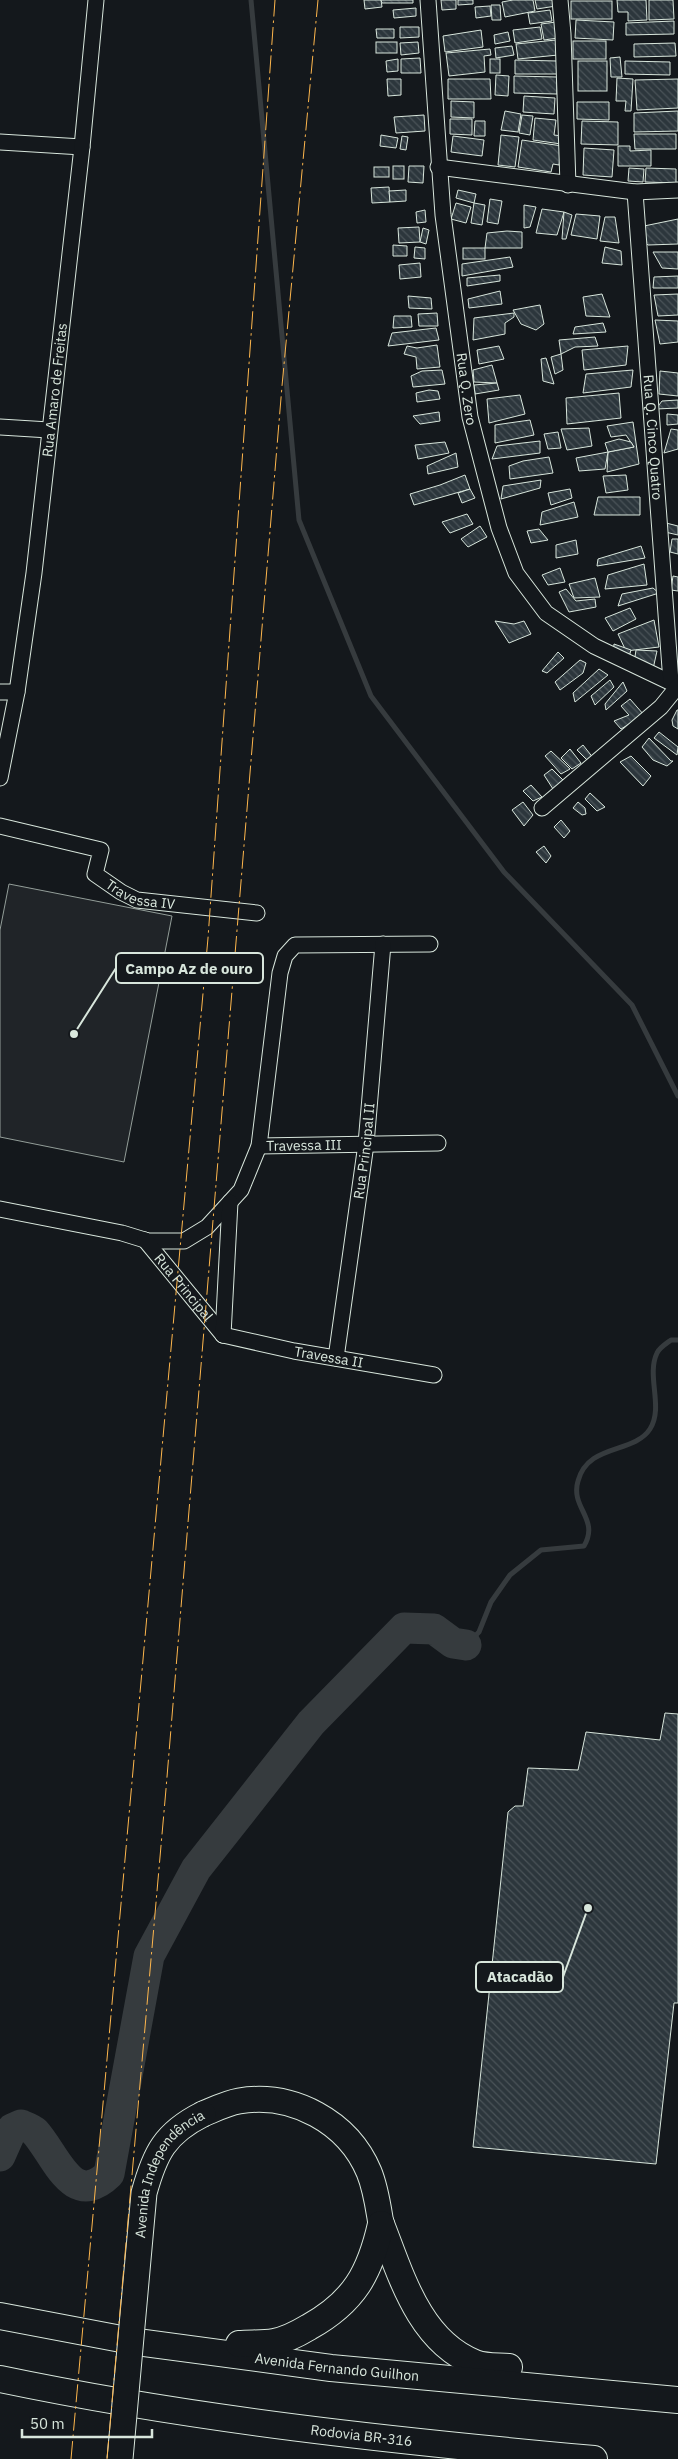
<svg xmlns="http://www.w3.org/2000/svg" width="678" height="2459" font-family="'IBM Plex Sans',sans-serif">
<defs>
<pattern id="building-back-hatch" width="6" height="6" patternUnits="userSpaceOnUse" patternTransform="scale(1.25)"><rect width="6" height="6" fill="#2c363c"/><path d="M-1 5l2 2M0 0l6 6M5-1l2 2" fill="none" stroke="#4a5358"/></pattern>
</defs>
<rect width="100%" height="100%" fill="#14181c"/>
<polygon fill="#202428" stroke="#939e99" points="9,884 172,916 124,1162 0,1137 0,930"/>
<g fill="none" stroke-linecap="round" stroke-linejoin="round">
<g stroke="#363b3e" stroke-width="5">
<polyline points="251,0 299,520 371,696 504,872 632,1005 678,1096"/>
<path d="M466 1645 479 1632 491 1602 510 1575 541 1550 584 1546C600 1519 570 1508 578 1481 588 1443 634 1454 650 1429 664 1407 646 1376 657 1353 659 1348 667 1343 671 1340H678"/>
</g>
<path stroke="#363b3e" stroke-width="31" d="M0 2156 12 2129 21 2125C26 2127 32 2129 35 2132 56 2155 72 2210 109 2174L149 1956 196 1869 311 1723 404 1628 434 1629 453 1643 466 1645"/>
</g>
<g fill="url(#building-back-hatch)" stroke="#d8e6dc">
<polygon points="364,0 381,0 382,7 365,9"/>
<polygon points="381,0 413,0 413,3 382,3"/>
<polygon points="441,0 456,0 456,9 442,10"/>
<polygon points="458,0 473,0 473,4 458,5"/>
<polygon points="513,0 533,0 535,11 505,17 502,2"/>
<polygon points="535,0 555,0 556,6 537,9"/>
<polygon points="617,0 646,0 647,20 628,21 628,12 618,12"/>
<polygon points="649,0 673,0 674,19 649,20"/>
<rect x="571" y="1" width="41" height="18"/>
<polygon points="491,5 500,5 501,20 492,20"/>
<polygon points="490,6 491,16 476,18 475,7"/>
<polygon points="416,8 416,16 394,18 393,10"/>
<polygon points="550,10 552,21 530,24 528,13"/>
<polygon points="576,20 614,22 613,40 575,38"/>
<polygon points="674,21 674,34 626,35 626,23"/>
<polygon points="556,22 558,38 544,40 541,24"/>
<polygon points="400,27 419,27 419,37 400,38"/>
<polygon points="540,27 542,39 515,43 513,30"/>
<polygon points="376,29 394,29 394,38 377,38"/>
<polygon points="481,30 483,47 445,52 443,36"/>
<polygon points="508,32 510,41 495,44 494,35"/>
<polygon points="556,40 558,55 518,59 516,44"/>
<rect x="573" y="41" width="33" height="18"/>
<rect x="376" y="42" width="21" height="11"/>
<polygon points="418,42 419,53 401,55 400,43"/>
<polygon points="675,43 676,56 634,57 634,44"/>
<polygon points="512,46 514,55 496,58 495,48"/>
<polygon points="490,49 491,55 484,56 485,72 449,76 446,53"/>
<polygon points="620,57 622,77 611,77 610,58"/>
<polygon points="420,58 421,73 401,73 401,59"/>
<polygon points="398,59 398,71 387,72 386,61"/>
<rect x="490" y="59" width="10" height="14"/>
<polygon points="515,60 557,61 557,74 515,74"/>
<rect x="578" y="61" width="29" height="30"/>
<polygon points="625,61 670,62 670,75 625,74"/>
<polygon points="496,75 509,76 508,96 495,95"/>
<polygon points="514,76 557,77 557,94 514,93"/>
<polygon points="617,78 633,79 631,111 625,111 626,101 616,101"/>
<polygon points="387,79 401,79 401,95 388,96"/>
<polygon points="448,79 490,79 491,99 448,99"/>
<polygon points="678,79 678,108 637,110 635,80"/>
<polygon points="524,96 555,98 554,114 523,112"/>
<polygon points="451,101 474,102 474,118 451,117"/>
<polygon points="577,102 609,102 609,120 577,119"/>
<polygon points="505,111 521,114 518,132 501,130"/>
<polygon points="678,111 678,131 634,132 634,113"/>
<polygon points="424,115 425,131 396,133 394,117"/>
<polygon points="522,115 533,116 530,135 519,133"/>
<polygon points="535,118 556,120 554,135 562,136 561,144 533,140"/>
<polygon points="450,119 472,119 472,135 450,134"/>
<polygon points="475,121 485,121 485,136 474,136"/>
<polygon points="582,121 618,122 618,145 581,144"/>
<polygon points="634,134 676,134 676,149 635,149"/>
<polygon points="381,135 398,138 396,148 380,146"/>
<polygon points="501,135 519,137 515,167 498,165"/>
<polygon points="402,136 408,137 406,150 400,149"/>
<polygon points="453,136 484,140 482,156 451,152"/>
<polygon points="522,140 562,146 559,165 553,164 551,172 518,167"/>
<polygon points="618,146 630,146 630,151 651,150 651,166 618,166"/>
<polygon points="584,148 614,150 612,177 583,175"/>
<rect x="393" y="166" width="11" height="13"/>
<polygon points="409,166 424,166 423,183 408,182"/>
<rect x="374" y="167" width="15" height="10"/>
<polygon points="629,168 644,169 643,182 628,181"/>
<polygon points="646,168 676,169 676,183 645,182"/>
<polygon points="389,187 390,202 372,203 371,188"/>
<polygon points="406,190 406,201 390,202 389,191"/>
<polygon points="458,190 476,194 474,203 456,198"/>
<polygon points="490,199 502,201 498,224 487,222"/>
<polygon points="456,203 471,207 466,223 451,219"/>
<polygon points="474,203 485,205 482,225 471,223"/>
<polygon points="524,205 536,207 530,227 524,228"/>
<polygon points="542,209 564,212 557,235 536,233"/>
<polygon points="425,210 426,222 417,223 416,212"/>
<polygon points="564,212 572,215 566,239 562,239"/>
<polygon points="576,214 600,216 597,239 571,235"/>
<polygon points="605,217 615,217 619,243 600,241"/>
<polygon points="678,219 678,244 648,245 641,239 644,226"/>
<polygon points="419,227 420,242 399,243 398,228"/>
<polygon points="423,228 429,230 426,244 420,242"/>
<polygon points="507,231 522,232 522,248 485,248 487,233"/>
<polygon points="393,245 407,246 407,256 393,256"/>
<polygon points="415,247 425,248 425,259 414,258"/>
<polygon points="605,247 621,251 622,265 602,263"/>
<rect x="463" y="248" width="22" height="11"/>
<polygon points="653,252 678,252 678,269 662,268"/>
<polygon points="510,257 513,267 462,276 462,264"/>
<polygon points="420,263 421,277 400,279 399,265"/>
<polygon points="500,275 500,281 467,286 467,278"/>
<polygon points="678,276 678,288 653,288 654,277"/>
<polygon points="500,291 502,304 469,308 468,299"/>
<polygon points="602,294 610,317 586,316 583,297"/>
<polygon points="678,294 678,315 658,316 654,295"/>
<polygon points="408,296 431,298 432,309 409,308"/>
<polygon points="540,305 544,324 536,330 521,324 513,310"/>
<polygon points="437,313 438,326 419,326 418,314"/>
<polygon points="514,313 514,317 505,323 505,334 473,340 474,318"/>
<polygon points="394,316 411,316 412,327 393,328"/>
<polygon points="655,320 678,321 678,342 660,344"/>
<polygon points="603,323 606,332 573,334 575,327"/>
<polygon points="436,328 439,340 388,346 392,333"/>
<polygon points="595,337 598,346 575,347 561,354 559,340"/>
<polygon points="437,345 440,367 417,369 416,357 404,354 407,346 417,348"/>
<polygon points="499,346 504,359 479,364 477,350"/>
<polygon points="628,346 626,365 584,370 582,350"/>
<polygon points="561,354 563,370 555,374 551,357"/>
<polygon points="546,358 554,384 543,381 541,359"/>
<polygon points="492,365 497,383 474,382 473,370"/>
<polygon points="442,370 445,384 413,387 411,376 422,371"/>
<polygon points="633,370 631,387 583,393 586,374"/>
<polygon points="660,371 678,373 678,396 659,394"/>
<polygon points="497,383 499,390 475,394 474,385"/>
<polygon points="429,390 438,391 440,399 417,402 416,393"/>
<polygon points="619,393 621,418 567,424 566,398"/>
<polygon points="520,395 525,414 489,423 487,399"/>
<polygon points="678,400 678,408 656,409 662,401"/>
<polygon points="439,412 440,421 420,424 413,416"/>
<polygon points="667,414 678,415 678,424 667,425"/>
<polygon points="530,420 534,435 495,443 495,425"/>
<polygon points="633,422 639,464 607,472 608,452 634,447 626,435 611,437 607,426"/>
<polygon points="589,428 592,446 567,450 561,429"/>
<polygon points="671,429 678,430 678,449 664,453"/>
<polygon points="558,432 561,448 548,449 544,434"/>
<polygon points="619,439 631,442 634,447 608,452 605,443"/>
<polygon points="540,441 540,453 492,459 497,446"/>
<polygon points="445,442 449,453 418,459 415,445"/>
<polygon points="608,452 605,469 579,471 576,458"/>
<polygon points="456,453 458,467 428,474 427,466"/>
<polygon points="549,457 553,473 510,479 509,466 523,461"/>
<polygon points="465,475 470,489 414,505 410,494 440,485"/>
<polygon points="626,475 628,490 606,493 603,476"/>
<polygon points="541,480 540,488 501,499 503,486"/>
<polygon points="470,489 475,498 462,503 458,493"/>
<polygon points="570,489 572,498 551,505 548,493"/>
<polygon points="598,497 640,497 640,515 594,515"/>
<polygon points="574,502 578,517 540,525 542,512"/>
<polygon points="467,514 473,524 450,533 442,522"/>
<polygon points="666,523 678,526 678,535 665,532"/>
<polygon points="480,526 487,537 468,547 461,539"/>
<polygon points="539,529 548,540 531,543 527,531"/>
<polygon points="672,539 678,539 678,554 670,552"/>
<polygon points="576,540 578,554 556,558 556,545"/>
<polygon points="641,546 645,558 597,566 598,559"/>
<polygon points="644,564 647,585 605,589 608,575"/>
<polygon points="560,568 565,582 548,585 542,575"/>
<polygon points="673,576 678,577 678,591 671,590"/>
<polygon points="595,578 600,597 574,598 569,584"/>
<polygon points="653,588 659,593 618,606 622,594"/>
<polygon points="566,589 576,601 595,599 596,607 569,612 559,592"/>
<polygon points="630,608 636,619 613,631 605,618"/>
<polygon points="654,620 659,647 626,651 618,634"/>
<polygon points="495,621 514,624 524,621 531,634 509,643"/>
<polygon points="614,644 631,650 628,660 613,655"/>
<polygon points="636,650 657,651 653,669 634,663"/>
<polygon points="558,652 564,658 547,673 542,671"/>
<polygon points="580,660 586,663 583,673 560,690 555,682"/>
<polygon points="599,669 608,675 575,702 573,693"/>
<polygon points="610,680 614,687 595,705 591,696"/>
<polygon points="623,682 627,691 606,710 605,704"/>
<polygon points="630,699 644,715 621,729 614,721 629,715 621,706"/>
<polygon points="677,710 678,710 678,729 673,726 672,720"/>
<polygon points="659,732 678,747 677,755 654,738"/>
<polygon points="649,738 671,761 673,761 667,766 653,760 642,747"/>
<polygon points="583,745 594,759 590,763 577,750"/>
<polygon points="570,749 581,763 572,769 561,758"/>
<polygon points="551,751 570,769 561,774 545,756"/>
<polygon points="631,756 651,776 643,786 620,762"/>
<polygon points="552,769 563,780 553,789 544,775"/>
<polygon points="531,785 542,797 533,801 523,791"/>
<polygon points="590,793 605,807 597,811 585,799"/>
<polygon points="523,802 533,815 524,826 512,810"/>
<polygon points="578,802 585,808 586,814 582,815 573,808"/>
<polygon points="561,820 570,831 564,838 554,827"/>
<polygon points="544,846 551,856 546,863 536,852"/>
<polygon points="665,1713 678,1714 678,2003 674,2003 656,2164 473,2147 508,1812 515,1806 523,1806 528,1768 578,1770 586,1732 660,1740"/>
</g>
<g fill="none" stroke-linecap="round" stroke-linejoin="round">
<g stroke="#d8e6dc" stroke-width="17">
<g id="minor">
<path id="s1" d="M428 0 443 215 470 417 499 528 516 573 546 613 594 646 678 686"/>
<polyline points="560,0 563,34 568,185"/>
<polyline points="0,142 82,147"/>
<polyline points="438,167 635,192 678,190"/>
<path id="s2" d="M635 192 671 682"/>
<polyline points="0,427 49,430"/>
<polyline points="0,692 17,692"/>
<path id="s3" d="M0 778 17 692 34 573 82 147 96 0"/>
<polyline points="542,808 661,707 678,686"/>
<path id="s4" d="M0 826 101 850 95 874 121 892 137 900 257 913"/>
<path id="s5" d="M259 1146 438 1143"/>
<polyline points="0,1209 122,1233 148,1241 184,1241 207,1227 241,1190 259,1146 280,973 285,956 295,945 430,944"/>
<path id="s6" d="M145 1240 223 1335"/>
<path id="s7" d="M223 1335 294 1351 434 1375"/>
<polyline points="223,1335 230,1202"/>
<path id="s8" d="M336 1358 366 1144 383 944"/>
</g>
</g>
<g stroke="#d8e6dc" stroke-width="27">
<path id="primary" d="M203 2114C215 2109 227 2103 239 2101 293 2092 348 2122 369 2172 376 2189 378 2206 381 2224"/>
</g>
<g stroke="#d8e6dc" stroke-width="28">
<g id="trunk">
<path d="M381 2224C401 2275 419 2341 475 2363 485 2367 498 2366 509 2367"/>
<path id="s9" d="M0 2316 137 2342 331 2368 678 2400"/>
<path d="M239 2344C250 2343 263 2344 274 2342 286 2340 299 2333 309 2327 354 2302 370 2273 381 2224"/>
<path id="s10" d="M0 2379C196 2420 395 2441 594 2459"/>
</g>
</g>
<use href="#minor" stroke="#14181c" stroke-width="15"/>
<use href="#primary" stroke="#14181c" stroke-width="25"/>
<use href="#trunk" stroke="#14181c" stroke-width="26"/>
<g stroke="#d8e6dc" stroke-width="27" stroke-linecap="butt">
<g id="primary-bridge">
<path id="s11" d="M120 2459 144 2193C155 2153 165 2133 203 2114"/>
</g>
</g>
<use href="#primary-bridge" stroke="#14181c" stroke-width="25"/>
<g stroke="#ffb74d" stroke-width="1" stroke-dasharray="18 4 2.5 4" stroke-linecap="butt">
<polyline points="71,2459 208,938 275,0"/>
<polyline points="107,2459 166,1789 282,386 318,0"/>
</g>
</g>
<g text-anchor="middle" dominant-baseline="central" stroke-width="4" stroke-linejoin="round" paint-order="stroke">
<g font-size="14" fill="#d8e6dc" stroke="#14181c">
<text stroke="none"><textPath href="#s3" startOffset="392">Rua Amaro de Freitas</textPath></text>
<text stroke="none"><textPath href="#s1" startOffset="391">Rua Q. Zero</textPath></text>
<text stroke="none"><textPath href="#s2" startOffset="246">Rua Q. Cinco Quatro</textPath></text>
<text stroke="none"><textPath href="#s4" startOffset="180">Travessa IV</textPath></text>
<text stroke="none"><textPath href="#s5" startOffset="45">Travessa III</textPath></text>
<text stroke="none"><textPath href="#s8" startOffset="209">Rua Principal II</textPath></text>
<text stroke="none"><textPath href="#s6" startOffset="61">Rua Principal</textPath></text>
<text stroke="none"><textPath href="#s7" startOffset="108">Travessa II</textPath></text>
<text stroke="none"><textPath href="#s11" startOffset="296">Avenida Independência</textPath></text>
<text stroke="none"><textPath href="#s9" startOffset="341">Avenida Fernando Guilhon</textPath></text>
<text stroke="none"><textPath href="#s10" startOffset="366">Rodovia BR-316</textPath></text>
</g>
</g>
<path fill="none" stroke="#d8e6dc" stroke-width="2" d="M74 1034L116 968M588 1908L563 1977"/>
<g fill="#d8e6dc" stroke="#14181c" stroke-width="2">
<circle cx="74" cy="1034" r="5"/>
<circle cx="588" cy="1908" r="5"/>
</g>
<g fill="#14181c" stroke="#d8e6dc" stroke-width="2">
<rect x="116" y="953" width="147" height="30" rx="5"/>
<rect x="476" y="1962" width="87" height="30" rx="5"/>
</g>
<g font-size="15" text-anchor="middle" font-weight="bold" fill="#d8e6dc">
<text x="189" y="974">Campo Az de ouro</text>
<text x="520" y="1982">Atacadão</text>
</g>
<path d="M22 2429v8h130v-8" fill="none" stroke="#d8e6dc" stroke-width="2.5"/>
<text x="30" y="2429" font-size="15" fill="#d8e6dc" stroke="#14181c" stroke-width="4" paint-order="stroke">50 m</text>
</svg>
